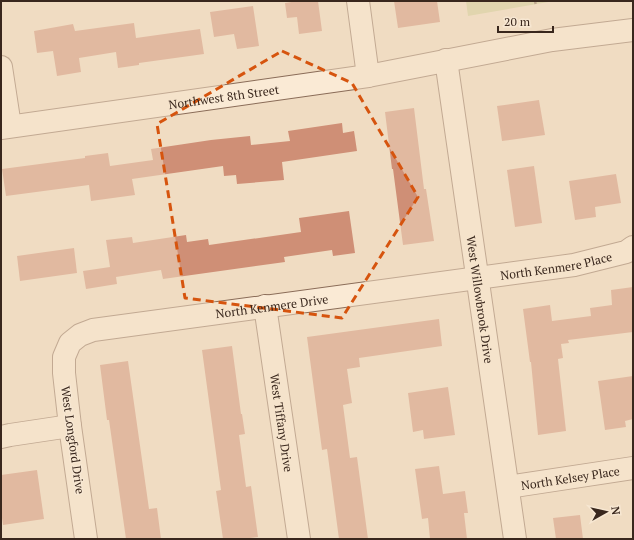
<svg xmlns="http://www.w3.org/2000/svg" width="634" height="540" font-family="'PT Serif',serif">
<rect width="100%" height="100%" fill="#f0dcc2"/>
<polygon fill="#cecd95" points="466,1 554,1 468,16"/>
<g fill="#cf8f76">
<polygon points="298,1 318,1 322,31 299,34 297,17 287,18 285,3"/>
<polygon points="394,1 437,1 440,22 398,28"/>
<polygon points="253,6 259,46 237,49 234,34 214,37 210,12"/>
<polygon points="134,23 136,38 200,29 204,54 139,63 139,65 118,68 116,52 79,58 81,72 57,76 53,51 37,53 34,31 73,24 75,31"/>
<polygon points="539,100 545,135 502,141 497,106"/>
<polygon points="414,108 424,189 426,189 434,241 403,245 393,169 392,169 385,112"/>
<polygon points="342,123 343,133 354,131 357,151 282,162 284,180 237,184 236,175 224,176 223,166 132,179 135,195 91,201 89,185 6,196 2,169 85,158 85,156 108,153 110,166 153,160 151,149 211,140 250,136 251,145 290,141 288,131"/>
<polygon points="534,166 542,223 515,227 507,170"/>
<polygon points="616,174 621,203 595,207 596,217 575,220 569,181"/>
<polygon points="349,211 355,253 333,256 332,250 284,257 285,262 163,279 161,270 116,277 117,284 86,289 83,271 110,267 106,240 132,237 133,243 186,235 187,242 208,239 209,245 301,232 299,218"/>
<polygon points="74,248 77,273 20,281 17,256"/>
<polygon points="633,287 633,332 568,340 569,343 561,344 563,358 558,359 566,431 538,435 531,362 530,362 523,309 550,305 552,321 591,316 590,308 612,305 611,290"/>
<polygon points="439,319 442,346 359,358 360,367 347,369 352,403 343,405 350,458 357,457 368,539 339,539 327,449 322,450 307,337"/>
<polygon points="232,346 241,414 242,414 245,434 239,435 246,487 251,486 258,537 242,539 223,539 216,491 221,490 202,350"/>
<polygon points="128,361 149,509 157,508 161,539 126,539 109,420 107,420 100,365"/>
<polygon points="633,376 633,419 625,421 626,427 605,430 598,381"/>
<polygon points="448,387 455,435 424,439 423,430 413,432 408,393"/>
<polygon points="439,466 443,494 465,491 468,513 464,513 467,539 430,539 428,518 422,519 415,469"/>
<polygon points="37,470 44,519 3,525 1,511 1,475"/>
<polygon points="580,515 583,539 556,539 553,518"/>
</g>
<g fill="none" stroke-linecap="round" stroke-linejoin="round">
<g stroke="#8a6c58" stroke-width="24">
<g id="minor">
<polyline points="358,1 368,76"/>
<path id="s1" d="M446 60 515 539"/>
<polyline points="1,67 10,126"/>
<path id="s2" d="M1 128 368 76 552 40 633 30"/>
<path id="s3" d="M265 306 299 539"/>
<polyline points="1,437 10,435 70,426"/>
<path id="s4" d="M508 487 633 468"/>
<path id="s5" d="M86 539 70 426 64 373V357L70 343 80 335 93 330 574 265 626 252 633 247"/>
</g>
</g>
<polyline stroke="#8a6c58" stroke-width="2.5" stroke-dasharray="3 2" stroke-linecap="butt" points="535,1 536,6"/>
<use href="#minor" stroke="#faead5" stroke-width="22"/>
</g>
<path d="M0 0H634V540H0ZM282 51 352 83 418 197 342 318 185 298 157 124Z" fill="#f0dcc2" fill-opacity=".55" fill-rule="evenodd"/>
<path fill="none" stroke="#d6540e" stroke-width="3" stroke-dasharray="8 5" stroke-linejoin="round" d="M282 51 352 83 418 197 342 318 185 298 157 124Z"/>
<g text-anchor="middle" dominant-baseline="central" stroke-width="3" stroke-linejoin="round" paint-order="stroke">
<g font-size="12" fill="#39271d" stroke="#f7e7d2">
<text stroke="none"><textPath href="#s2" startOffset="225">Northwest 8th Street</textPath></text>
<text stroke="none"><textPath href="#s5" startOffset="693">North Kenmere Place</textPath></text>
<text stroke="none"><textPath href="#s1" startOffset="242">West Willowbrook Drive</textPath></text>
<text stroke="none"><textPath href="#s5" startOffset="406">North Kenmere Drive</textPath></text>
<text stroke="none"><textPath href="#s3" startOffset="118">West Tiffany Drive</textPath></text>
<text transform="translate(73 440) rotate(82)">West Longford Drive</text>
<text stroke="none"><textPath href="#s4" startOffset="63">North Kelsey Place</textPath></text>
</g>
</g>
<rect width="634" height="540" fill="none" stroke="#39271d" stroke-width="4"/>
<g transform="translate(606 512) rotate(82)" stroke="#f7e7d2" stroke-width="3" paint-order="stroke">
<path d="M0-3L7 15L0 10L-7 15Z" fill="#39271d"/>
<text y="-6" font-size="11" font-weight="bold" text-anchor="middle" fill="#39271d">N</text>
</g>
<path d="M498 26v6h55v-6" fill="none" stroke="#39271d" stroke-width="2"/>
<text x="504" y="26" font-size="12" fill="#39271d" stroke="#f7e7d2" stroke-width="3" paint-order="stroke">20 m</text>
</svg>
